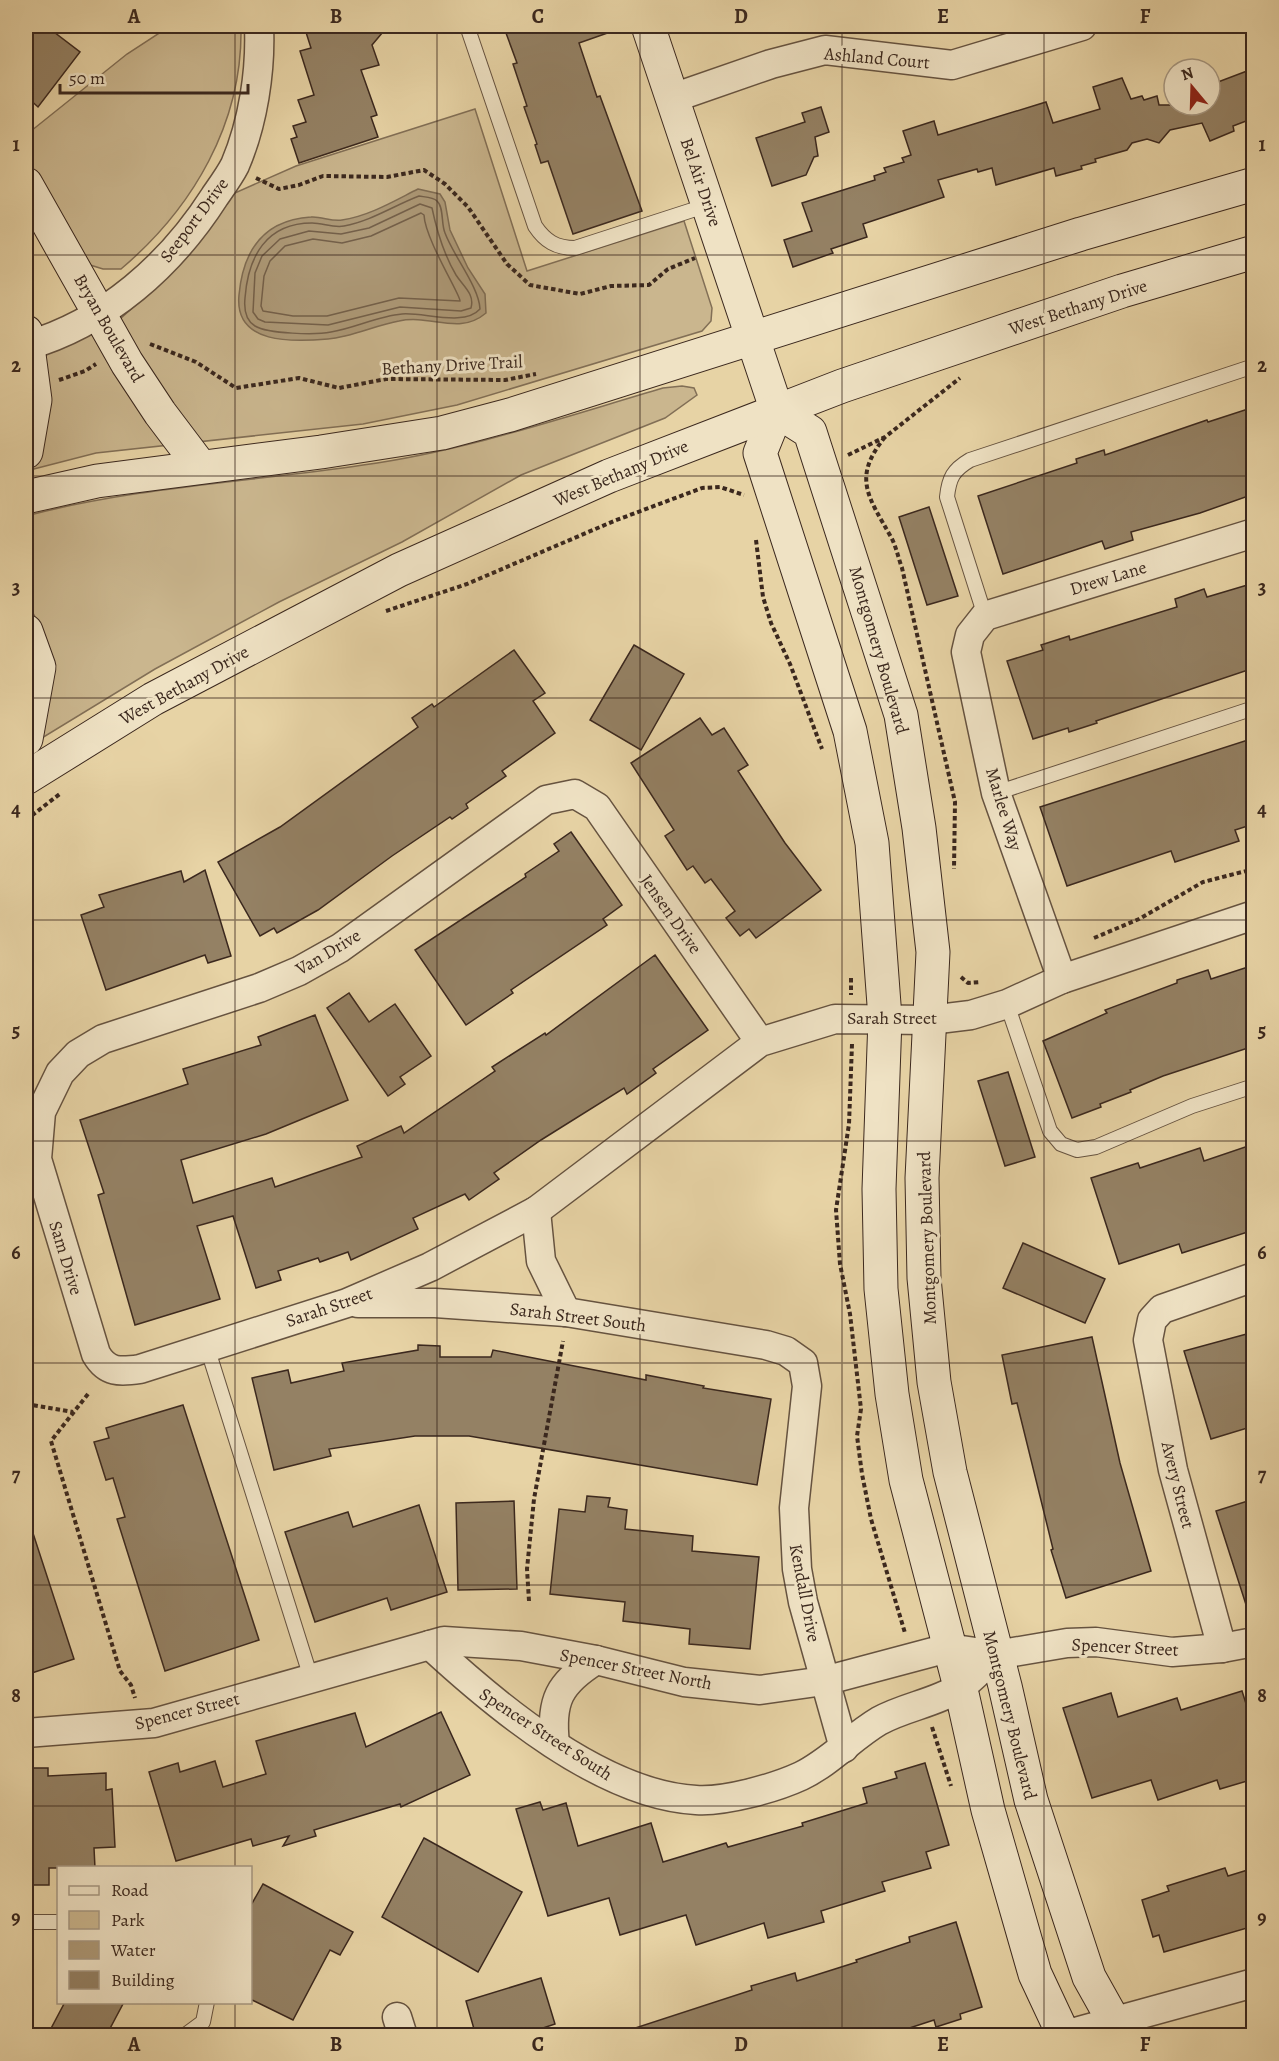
<svg xmlns="http://www.w3.org/2000/svg" width="1279" height="2061" font-family="Alegreya,serif">
<rect width="100%" height="100%" fill="#e7d3a5"/>
<filter id="stains"><feTurbulence type="fractalNoise" baseFrequency=".00333" numOctaves="4"/><feColorMatrix values="0 0 0 0 .2 0 0 0 0 .09 0 0 0 0 .02 0 0 0 .5 -.17"/></filter>
<radialGradient id="worn" r=".72"><stop offset=".6" stop-color="#630" stop-opacity="0"/><stop offset="1" stop-color="#630" stop-opacity=".3"/></radialGradient>
<g fill="#cab68e" stroke="#826f56" stroke-width="1.5">
<path d="M170 26H241C243 123 193 208 121 269H103L87 264 26 164V135L127 54Z"/>
<polygon points="475,109 527,271 684,221 712,308 711,321 702,331 457,405 363,424 96,453 26,471 26,351 121,318 172,272 228,196 296,166"/>
<path d="M682 386 694 388 697 395 665 418 521 475 402 542 279 602 155 669 42 738 52 684 44 635 26 599V516C136 487 250 482 363 465 465 451 564 417 663 388Z"/>
</g>
<path fill="#ad9977" stroke="#7f6c53" stroke-width="1.5" d="M418 189 440 194 445 202 450 230 468 268 485 294 486 313C459 336 431 314 399 321 376 325 352 337 328 339 293 342 234 345 239 295 243 251 263 220 311 217 321 216 332 222 342 220 369 216 394 201 418 189Z"/>
<g fill="none" stroke-linecap="round" stroke-linejoin="round">
<g stroke="#74604a" stroke-width="1.5">
<path d="M419 196C424 197 433 197 437 201 444 207 441 224 445 233 454 257 479 287 480 309 464 327 424 312 402 314 378 316 355 328 331 332 316 335 268 334 255 326 245 320 244 308 245 298 248 257 266 223 312 223 323 223 333 228 344 226 371 221 393 206 419 196Z"/>
<path d="M420 204 432 208C437 232 443 253 456 275 463 286 475 294 471 308L461 311 400 307 328 325 265 322 258 319 253 312 255 273 262 256 280 239 309 231 341 234 369 228Z"/>
<path d="M421 213 424 215C425 239 461 296 460 301L399 298 327 316H293L263 311 261 306 264 276 270 261 285 246 313 239 342 243 371 236Z"/>
</g>
</g>
<g fill="#948164" stroke="#3b281e" stroke-width="1.5">
<polygon points="26,26 46,26 80,52 38,107 26,96"/>
<polygon points="304,26 388,26 372,45 379,65 361,70 377,115 371,117 378,137 299,163 291,139 297,137 293,126 306,122 298,100 314,95 300,51 311,48"/>
<polygon points="530,26 619,26 619,29 579,43 597,97 600,96 642,211 573,234 548,161 541,163 535,145 537,144 524,107 527,106 513,64 517,63 506,33"/>
<polygon points="1247,71 1254,86 1254,118 1233,126 1234,131 1210,141 1202,123 1170,130 1159,143 1147,139 1132,143 1127,150 1095,159 1096,162 1081,166 1082,169 1056,176 1054,168 996,185 992,168 978,172 977,169 938,180 944,197 863,224 867,237 831,249 833,253 793,267 784,240 812,231 802,203 875,180 874,176 886,172 884,168 904,162 902,158 911,155 903,131 934,121 938,135 1046,102 1053,123 1100,109 1093,87 1122,78 1131,99 1142,96 1144,100 1157,96 1159,105 1210,105 1210,85"/>
<polygon points="821,107 829,132 815,137 818,156 814,157 806,175 772,186 756,138 805,122 802,113"/>
<polygon points="1254,407 1254,494 1200,513 1131,532 1133,540 1105,549 1102,541 1003,574 978,496 1077,463 1076,459 1104,450 1105,455 1207,420 1208,422"/>
<polygon points="929,507 958,596 927,605 899,517"/>
<polygon points="1254,583 1254,668 1096,721 1097,723 1069,732 1068,728 1033,739 1007,661 1043,650 1041,645 1069,636 1070,640 1177,607 1175,599 1204,589 1207,597"/>
<polygon points="634,645 684,674 641,750 590,720"/>
<polygon points="514,650 545,693 533,701 555,733 502,771 506,776 466,804 468,808 452,819 450,817 392,856 318,910 277,933 274,928 260,936 218,862 280,827 418,727 412,718 432,704 434,707"/>
<polygon points="700,718 712,735 724,728 748,765 738,771 785,843 821,890 756,938 749,929 740,936 726,918 735,911 711,879 705,883 693,866 687,870 665,836 674,830 631,763"/>
<polygon points="1254,738 1254,824 1235,830 1239,841 1175,862 1171,851 1067,886 1040,807"/>
<polygon points="571,832 622,905 603,919 607,925 511,990 513,993 466,1025 415,950 526,877 525,874 559,851 554,844"/>
<polygon points="205,870 231,956 208,963 205,955 106,990 81,915 104,907 99,895 181,871 184,882"/>
<polygon points="655,955 708,1030 653,1069 656,1073 627,1094 624,1088 541,1140 494,1173 499,1179 469,1200 465,1194 413,1218 418,1229 351,1260 348,1252 320,1262 318,1258 278,1271 281,1280 256,1288 233,1216 197,1226 220,1299 135,1325 98,1195 104,1193 80,1120 188,1084 183,1069 261,1045 258,1037 315,1015 348,1100 266,1134 181,1160 193,1203 272,1178 275,1187 362,1157 357,1146 401,1126 404,1133 495,1071 492,1067 545,1033 546,1035"/>
<polygon points="1254,965 1254,1046 1163,1076 1130,1090 1131,1092 1100,1104 1101,1107 1072,1118 1043,1041 1107,1013 1105,1010 1177,983 1177,980 1208,970 1211,979"/>
<polygon points="349,993 369,1022 395,1004 431,1056 400,1077 405,1084 388,1096 327,1008"/>
<polygon points="1008,1072 1035,1157 1005,1166 978,1081"/>
<polygon points="1254,1144 1254,1230 1182,1253 1179,1244 1119,1264 1091,1178 1138,1163 1140,1168 1200,1148 1204,1161"/>
<polygon points="1023,1243 1105,1279 1085,1323 1003,1288"/>
<polygon points="1254,1332 1254,1426 1211,1439 1184,1351"/>
<polygon points="1092,1337 1120,1463 1151,1571 1066,1598 1051,1550 1053,1549 1017,1403 1012,1404 1002,1355"/>
<polygon points="418,1345 440,1346 440,1357 491,1357 493,1350 646,1380 646,1375 704,1386 703,1388 771,1399 757,1485 469,1436 415,1436 329,1449 331,1456 274,1470 252,1378 288,1370 291,1383 344,1371 342,1363 418,1350"/>
<polygon points="183,1405 259,1640 165,1671 117,1519 125,1517 113,1478 106,1480 94,1442 109,1438 106,1428"/>
<polygon points="587,1496 610,1498 608,1507 627,1510 625,1529 693,1536 692,1551 759,1557 750,1649 689,1644 690,1629 623,1621 625,1602 550,1594 559,1509 585,1512"/>
<polygon points="1254,1499 1254,1614 1249,1614 1216,1511"/>
<polygon points="514,1501 517,1589 458,1590 456,1503"/>
<polygon points="419,1505 447,1592 391,1610 387,1598 315,1622 285,1532 348,1512 353,1527"/>
<polygon points="30,1524 74,1659 26,1675 26,1525"/>
<polygon points="1242,1691 1254,1729 1254,1779 1220,1789 1217,1780 1158,1800 1151,1780 1092,1798 1063,1708 1111,1693 1118,1717 1177,1698 1181,1710"/>
<polygon points="441,1712 470,1775 401,1807 400,1804 314,1830 316,1836 283,1846 289,1836 253,1846 251,1839 176,1861 149,1772 178,1763 180,1772 215,1761 223,1787 266,1774 256,1741 355,1713 366,1747"/>
<polygon points="925,1763 949,1845 926,1852 931,1868 882,1882 885,1891 821,1911 824,1922 768,1938 764,1923 696,1945 686,1915 620,1935 609,1898 548,1916 516,1809 540,1802 543,1810 566,1803 578,1846 651,1823 663,1862 726,1843 728,1847 803,1826 802,1823 867,1803 863,1788 897,1778 895,1772"/>
<polygon points="26,1768 48,1768 48,1776 106,1773 106,1790 112,1789 115,1847 94,1848 95,1868 49,1868 49,1885 26,1885"/>
<polygon points="424,1838 522,1892 478,1972 382,1917"/>
<polygon points="1225,1868 1228,1876 1254,1868 1254,1926 1164,1952 1159,1935 1153,1937 1142,1900 1169,1891 1167,1886"/>
<polygon points="263,1884 353,1932 340,1955 330,1950 293,2020 250,1999 250,1907"/>
<polygon points="956,1922 982,2007 960,2014 961,2019 936,2027 934,2020 885,2036 626,2036 626,2031 752,1990 751,1986 795,1973 797,1981 857,1962 856,1960 910,1942 909,1937"/>
<polygon points="541,1978 555,2024 519,2036 476,2036 466,2001"/>
<polygon points="65,2002 124,2002 106,2036 47,2036"/>
</g>
<g fill="none" stroke-linecap="round" stroke-linejoin="round">
<g stroke="#665340" stroke-width="16">
<g id="lane">
<path d="M467 26 535 226C545 241 556 248 575 248L708 205"/>
<path d="M985 616 947 497C949 478 953 470 970 460L1254 366"/>
<polyline points="996,793 1254,708"/>
<polyline points="1007,1004 1050,1131 1061,1144 1077,1150 1096,1147 1192,1106 1254,1086"/>
<polyline points="207,1347 311,1678"/>
<polyline points="26,1922 58,1922"/>
<polyline points="184,2036 203,2022 207,2002"/>
</g>
</g>
<g stroke="#665340" stroke-width="31">
<g id="street">
<polyline points="673,98 771,64 825,50 952,65 1082,26"/>
<path d="M26 346C106 323 171 265 215 196 222 186 230 175 235 165 253 123 261 71 259 26"/>
<polyline points="1062,979 996,793 966,652 970,635 985,616 1254,533"/>
<path d="M760 1042 597 807 575 794 546 800 340 948 299 971 259 988 103 1039 78 1054 60 1073 41 1112 37 1159 96 1354C107 1373 120 1372 140 1369L347 1303 430 1267 536 1211 760 1042 835 1019 930 1020 971 1015 1007 1004 1062 979 1254 915"/>
<polyline points="536,1211 541,1261 566,1312"/>
<polyline points="358,1303 435,1303 566,1312 766,1345 786,1351 803,1363 807,1386 794,1508 797,1569 803,1602 844,1748"/>
<path d="M430 1645C496 1706 602 1795 696 1800 725 1802 775 1788 801 1776 830 1762 852 1737 879 1721 904 1707 935 1703 959 1688 972 1680 984 1665 996 1655"/>
<polyline points="1222,1648 1173,1470 1148,1340 1152,1320 1162,1309 1254,1277"/>
<polyline points="26,1733 154,1723 444,1641 521,1646 596,1660 684,1682 760,1690 824,1681 948,1648 996,1655 1067,1643 1096,1642 1172,1652 1222,1648 1254,1642"/>
<path d="M555 1744C550 1701 559 1683 596 1660"/>
<polyline points="397,2017 403,2036"/>
<polyline points="1061,2036 1254,1983"/>
</g>
</g>
<g stroke="#3b281e" stroke-width="35">
<g id="secondary">
<polyline points="648,26 777,411 760,453 850,731 872,843 885,1018 879,1189 881,1289 892,1394 906,1480 963,1698 988,1810 1035,1974 1064,2036"/>
<polyline points="26,184 127,363 160,413 200,466"/>
<polyline points="26,332 35,400 26,452"/>
<polyline points="777,411 810,432 901,715 919,828 933,952 922,1178 924,1278 934,1382 950,1472 1005,1686 1031,1800 1089,1977 1122,2036"/>
<polyline points="26,497 97,481 321,452 442,433 510,415 1081,234 1254,184"/>
<polyline points="26,631 39,667 26,739"/>
<polyline points="26,778 153,699 399,570 609,476 842,386 1122,291 1254,252"/>
</g>
</g>
<g stroke="#3b281e" stroke-width="4" stroke-dasharray="4.5 3" stroke-linecap="butt">
<polyline points="256,178 279,189 299,185 323,176 387,177 424,170 445,184 468,207 507,264 530,285 580,294 611,286 649,285 668,269 695,258"/>
<polyline points="150,344 196,362 236,388 299,378 339,388 386,379 505,380 536,374"/>
<polyline points="59,380 85,371 96,364"/>
<path d="M885 437C852 478 868 496 891 537 896 546 898 557 902 568L955 802 954 869"/>
<polyline points="848,455 885,437 960,378"/>
<polyline points="756,540 763,597 771,623 790,664 822,749"/>
<polyline points="386,611 467,584 614,521 702,488 720,487 744,495"/>
<polyline points="26,820 61,793"/>
<polyline points="1094,938 1139,919 1203,882 1254,869"/>
<polyline points="961,977 968,983 981,982"/>
<polyline points="851,978 851,995"/>
<polyline points="852,1044 849,1124 836,1210 840,1264 850,1314 861,1409 857,1436 862,1474 871,1519 905,1633"/>
<polyline points="88,1394 51,1441 120,1671 131,1685 135,1698"/>
<polyline points="26,1404 73,1412"/>
<polyline points="529,1601 527,1569 534,1499 563,1341"/>
<polyline points="932,1727 951,1786"/>
</g>
<use href="#lane" stroke="#efe2c4" stroke-width="14"/>
<use href="#street" stroke="#efe2c4" stroke-width="28"/>
<use href="#secondary" stroke="#efe2c4" stroke-width="33"/>
</g>
<path fill="none" stroke="#3b281e" stroke-width="1.5" stroke-opacity="0.55" d="M235 26V1868M437 26V2036M640 26V2036M842 26V2036M1044 26V2036M26 255H1254M26 476H1254M26 698H1254M26 920H1254M26 1141H1254M26 1363H1254M26 1585H1254M26 1806H1254M235 2002V2036"/>
<g text-anchor="middle" dominant-baseline="central" stroke-width="6" stroke-linejoin="round" paint-order="stroke">
<g font-size="18" fill="#3b281e" stroke="#efe2c4">
<text transform="translate(877 58) rotate(5)">Ashland Court</text>
<text transform="translate(701 182) rotate(71)">Bel Air Drive</text>
<text transform="translate(194 220) rotate(-53)">Seeport Drive</text>
<text transform="translate(1078 307) rotate(-18)">West Bethany Drive</text>
<text transform="translate(109 328) rotate(60)">Bryan Boulevard</text>
<text transform="translate(452 365) rotate(-3)">Bethany Drive Trail</text>
<text transform="translate(621 473) rotate(-23)">West Bethany Drive</text>
<text transform="translate(1108 578) rotate(-17)">Drew Lane</text>
<text transform="translate(879 650) rotate(74)">Montgomery Boulevard</text>
<text transform="translate(184 685) rotate(-29)">West Bethany Drive</text>
<text transform="translate(1004 809) rotate(73)">Marlee Way</text>
<text transform="translate(671 914) rotate(55)">Jensen Drive</text>
<text transform="translate(328 952) rotate(-31)">Van Drive</text>
<text x="892" y="1018">Sarah Street</text>
<text transform="translate(927 1238) rotate(-92)">Montgomery Boulevard</text>
<text transform="translate(66 1258) rotate(73)">Sam Drive</text>
<text transform="translate(329 1307) rotate(-19)">Sarah Street</text>
<text transform="translate(578 1317) rotate(7)">Sarah Street South</text>
<text transform="translate(1178 1485) rotate(76)">Avery Street</text>
<text transform="translate(805 1593) rotate(79)">Kendall Drive</text>
<text transform="translate(1125 1647) rotate(3)">Spencer Street</text>
<text transform="translate(636 1669) rotate(11)">Spencer Street North</text>
<text transform="translate(187 1711) rotate(-14)">Spencer Street</text>
<text transform="translate(1010 1715) rotate(76)">Montgomery Boulevard</text>
<text transform="translate(546 1734) rotate(33)">Spencer Street South</text>
</g>
</g>
<rect width="1279" height="2061" fill="none" stroke="#e7d3a5" stroke-width="66"/>
<rect x="57" y="1866" width="195" height="138" fill="#efe2c4" stroke="#a79882" stroke-width="1.5"/>
<rect x="69" y="1886" width="30" height="9" fill="#efe2c4" stroke="#a79882" stroke-width="1.5"/>
<text x="111" y="1896" font-size="18" fill="#3b281e">Road</text>
<rect x="69" y="1911" width="30" height="18" fill="#cab68e" stroke="#a79882" stroke-width="1.5"/>
<text x="111" y="1926" font-size="18" fill="#3b281e">Park</text>
<rect x="69" y="1941" width="30" height="18" fill="#ad9977" stroke="#a79882" stroke-width="1.5"/>
<text x="111" y="1956" font-size="18" fill="#3b281e">Water</text>
<rect x="69" y="1971" width="30" height="18" fill="#948164" stroke="#a79882" stroke-width="1.5"/>
<text x="111" y="1986" font-size="18" fill="#3b281e">Building</text>
<g transform="translate(1192 87) rotate(341)"><circle r="28" fill="#efe2c4" stroke="#a79882" stroke-width="1.5"/>
<path d="M0-4.5L10 22L0 15L-10 22Z" fill="#8f2418"/>
<text y="-9" font-size="16" font-weight="bold" text-anchor="middle" fill="#3b281e">N</text>
</g>
<path d="M60 84v9h188v-9" fill="none" stroke="#3b281e" stroke-width="3"/>
<text x="69" y="84" font-size="18" fill="#3b281e" stroke="#efe2c4" stroke-width="4.5" paint-order="stroke">50 m</text>
<rect x="33" y="33" width="1213" height="1995" fill="none" stroke="#3b281e" stroke-width="2"/>
<g font-size="20" text-anchor="middle" font-weight="bold" fill="#3b281e">
<text x="134" y="23">A</text>
<text x="336" y="23">B</text>
<text x="538" y="23">C</text>
<text x="741" y="23">D</text>
<text x="943" y="23">E</text>
<text x="1145" y="23">F</text>
<text x="16" y="151">1</text>
<text x="1262" y="151">1</text>
<text x="16" y="372">2</text>
<text x="1262" y="372">2</text>
<text x="16" y="594">3</text>
<text x="1262" y="594">3</text>
<text x="16" y="816">4</text>
<text x="1262" y="816">4</text>
<text x="16" y="1037">5</text>
<text x="1262" y="1037">5</text>
<text x="16" y="1259">6</text>
<text x="1262" y="1259">6</text>
<text x="16" y="1481">7</text>
<text x="1262" y="1481">7</text>
<text x="16" y="1702">8</text>
<text x="1262" y="1702">8</text>
<text x="16" y="1924">9</text>
<text x="1262" y="1924">9</text>
<text x="134" y="2051">A</text>
<text x="336" y="2051">B</text>
<text x="538" y="2051">C</text>
<text x="741" y="2051">D</text>
<text x="943" y="2051">E</text>
<text x="1145" y="2051">F</text>
</g>
<rect width="100%" height="100%" filter="url(#stains)"/>
<rect width="100%" height="100%" fill="url(#worn)"/>
</svg>
